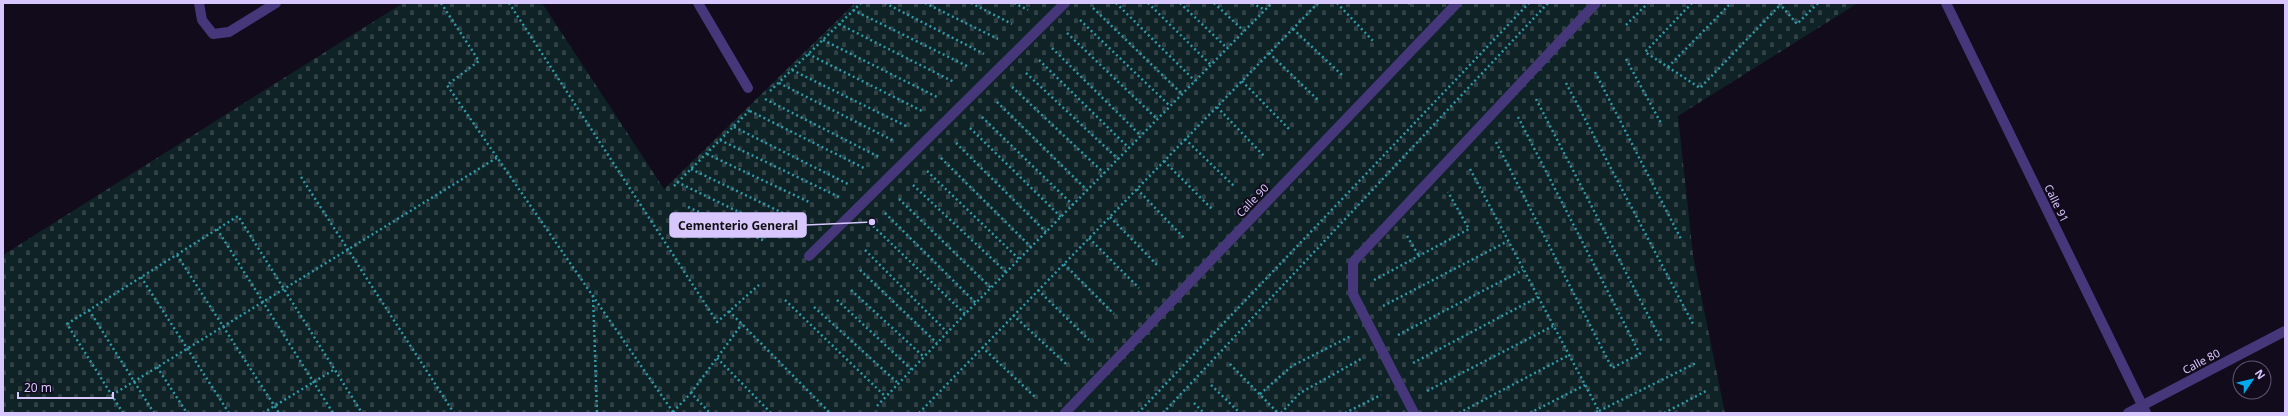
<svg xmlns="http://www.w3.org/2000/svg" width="2288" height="416" font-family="'Noto Sans',sans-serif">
<defs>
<pattern id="cemetery-stones" width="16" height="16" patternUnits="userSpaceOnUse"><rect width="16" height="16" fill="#0f2225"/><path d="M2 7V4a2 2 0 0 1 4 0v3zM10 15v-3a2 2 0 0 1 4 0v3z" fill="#314146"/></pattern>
</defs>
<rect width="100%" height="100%" fill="#110b1c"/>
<polygon fill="url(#cemetery-stones)" points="403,3 542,3 664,189 855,3 1858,3 1678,116 1693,255 1725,413 3,413 3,255"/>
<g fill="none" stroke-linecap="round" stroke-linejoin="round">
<g stroke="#2f9baa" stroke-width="2.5" stroke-dasharray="2 3" stroke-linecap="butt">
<polyline points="441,3 479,61 447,85 673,412 672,413"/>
<polyline points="509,3 717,322 759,285"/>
<polyline points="885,3 984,54"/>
<polyline points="925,3 998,39"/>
<polyline points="971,3 1012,24"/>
<polyline points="1014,3 1028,10"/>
<polyline points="1116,3 1195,81"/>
<polyline points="1148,3 1211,65"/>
<polyline points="1180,3 1227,48"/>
<polyline points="1214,3 1244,31"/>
<polyline points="1252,3 1265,10"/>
<polyline points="1337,3 1374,42"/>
<polyline points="1409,3 1410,4"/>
<polyline points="1692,3 1645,52 1700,88 1782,3"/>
<polyline points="1779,3 1797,24 1818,3"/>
<polyline points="1093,8 1182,94"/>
<polyline points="853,10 969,67"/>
<polyline points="1080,20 1170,106"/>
<polyline points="839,24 954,82"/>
<polyline points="1626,25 1648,3"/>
<polyline points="1293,29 1342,75"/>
<polyline points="1067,33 1157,119"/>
<polyline points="823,40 939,98"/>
<polyline points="1052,48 1141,136"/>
<polyline points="1269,53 1318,100"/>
<polyline points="808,54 924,112"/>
<polyline points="1626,59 1662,125"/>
<polyline points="1039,60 1129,148"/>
<polyline points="1668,67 1731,3"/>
<polyline points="792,70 908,127"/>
<polyline points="1595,72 1682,241"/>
<polyline points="1026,73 1118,159"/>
<polyline points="1242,81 1290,130"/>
<polyline points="779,83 894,141"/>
<polyline points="1566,83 1693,324"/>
<polyline points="1012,87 1104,173"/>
<polyline points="770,91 861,3"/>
<polyline points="765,99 879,157"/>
<polyline points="1536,99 1662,342"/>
<polyline points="997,102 1087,190"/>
<polyline points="1217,107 1264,156"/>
<polyline points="750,111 866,169"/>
<polyline points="982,117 1073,205"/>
<polyline points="734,127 850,185"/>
<polyline points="970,128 1061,217"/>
<polyline points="1185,139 1235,187"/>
<polyline points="720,140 839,197"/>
<polyline points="1496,142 1612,368 1640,354 1518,117"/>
<polyline points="956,143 1046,232"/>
<polyline points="707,154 809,202"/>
<polyline points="941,158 1031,247"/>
<polyline points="1164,161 1213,210"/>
<polyline points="691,169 787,215"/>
<polyline points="1470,169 1599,411 1595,413"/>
<polyline points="927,171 1019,259"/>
<polyline points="301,177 454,413"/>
<polyline points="677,182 772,228"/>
<polyline points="913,185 1006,272"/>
<polyline points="674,186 750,110"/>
<polyline points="1137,189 1185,239"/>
<polyline points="899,199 991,288"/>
<polyline points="688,207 765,241"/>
<polyline points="885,213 976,303"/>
<polyline points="1110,217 1159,267"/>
<polyline points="873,226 965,314"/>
<polyline points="217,229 333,413"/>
<polyline points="1407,236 1419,256"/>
<polyline points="1089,238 1139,288"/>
<polyline points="865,250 947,332"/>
<polyline points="177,255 279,413"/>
<polyline points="1064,264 1114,314"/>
<polyline points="860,270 937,343"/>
<polyline points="141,277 229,413"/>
<polyline points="1374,280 1469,229 1448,192"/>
<polyline points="851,290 924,357"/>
<polyline points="1038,290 1089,340"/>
<polyline points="593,295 597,413"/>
<polyline points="785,300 886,397"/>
<polyline points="837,300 912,370"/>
<polyline points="1383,306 1508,241"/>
<polyline points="814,307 899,384"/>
<polyline points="89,310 154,413"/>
<polyline points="729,311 830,413"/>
<polyline points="1013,315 1066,364"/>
<polyline points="1398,335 1523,270"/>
<polyline points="982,347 1035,397"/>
<polyline points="717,358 771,413"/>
<polyline points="1413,363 1538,297"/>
<polyline points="1230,364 1278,413"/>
<polyline points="157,367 187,413"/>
<polyline points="1211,385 1240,413"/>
<polyline points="1427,391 1553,326"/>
<polyline points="691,393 742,324"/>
<polyline points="1260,394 1292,366 1351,336"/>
<polyline points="112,395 498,157"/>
<polyline points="1194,403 1204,413"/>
<polyline points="877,406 965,314 1272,3"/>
<polyline points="1599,411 1696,363"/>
<polyline points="673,412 691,393 710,413"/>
<polyline points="123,413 67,324 238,216 362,413"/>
<polyline points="263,413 335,369"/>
<polyline points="919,413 1318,3"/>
<polyline points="1138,413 1529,3"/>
<polyline points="1163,413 1548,3"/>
<polyline points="1281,413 1300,393 1361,359"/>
<polyline points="1345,413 1381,395"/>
<polyline points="1459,413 1569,355"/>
<polyline points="1530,413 1585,385"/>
<polyline points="1664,413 1708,390"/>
</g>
<g stroke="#46377a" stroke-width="10">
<polyline points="809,256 1065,3"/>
<polyline points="1065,413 1457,3"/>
<polyline points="1414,413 1353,294 1353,262 1596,3"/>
</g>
<g stroke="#46377a" stroke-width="10">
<polyline points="199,3 202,20 213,34 229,32 276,3"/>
<polyline points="698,3 748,88"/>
<polyline points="1946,3 2146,413"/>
<polyline points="2128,413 2285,331"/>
</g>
</g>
<g text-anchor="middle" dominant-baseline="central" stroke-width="4" stroke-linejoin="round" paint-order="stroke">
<g font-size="11" fill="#d8c7fe" stroke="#110b1c">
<text transform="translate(1252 200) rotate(-46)">Calle 90</text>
<text transform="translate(2057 203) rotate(64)">Calle 91</text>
<text transform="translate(2201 361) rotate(-28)">Calle 80</text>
</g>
</g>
<path fill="none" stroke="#d8c7fe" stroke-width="1.5" d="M872 222L806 225"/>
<circle fill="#d8c7fe" stroke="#110b1c" stroke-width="1.5" cx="872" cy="222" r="4"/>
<rect fill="#d8c7fe" stroke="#d8c7fe" stroke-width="1.5" x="670" y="213" width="136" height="24" rx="4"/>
<g font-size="12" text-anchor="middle" font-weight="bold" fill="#111">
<text x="738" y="230">Cementerio General</text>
</g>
<rect width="2288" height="416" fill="none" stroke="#d8c7fe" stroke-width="8"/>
<g transform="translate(2252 380) rotate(55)"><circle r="19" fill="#110b1c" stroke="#615676"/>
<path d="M0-3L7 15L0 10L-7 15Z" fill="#05aaec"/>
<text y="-6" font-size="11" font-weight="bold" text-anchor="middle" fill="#d8c7fe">N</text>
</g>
<path d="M18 392v6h95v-6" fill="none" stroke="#d8c7fe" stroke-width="2"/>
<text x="24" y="392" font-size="12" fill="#d8c7fe" stroke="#110b1c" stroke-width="3" paint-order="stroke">20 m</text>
</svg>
